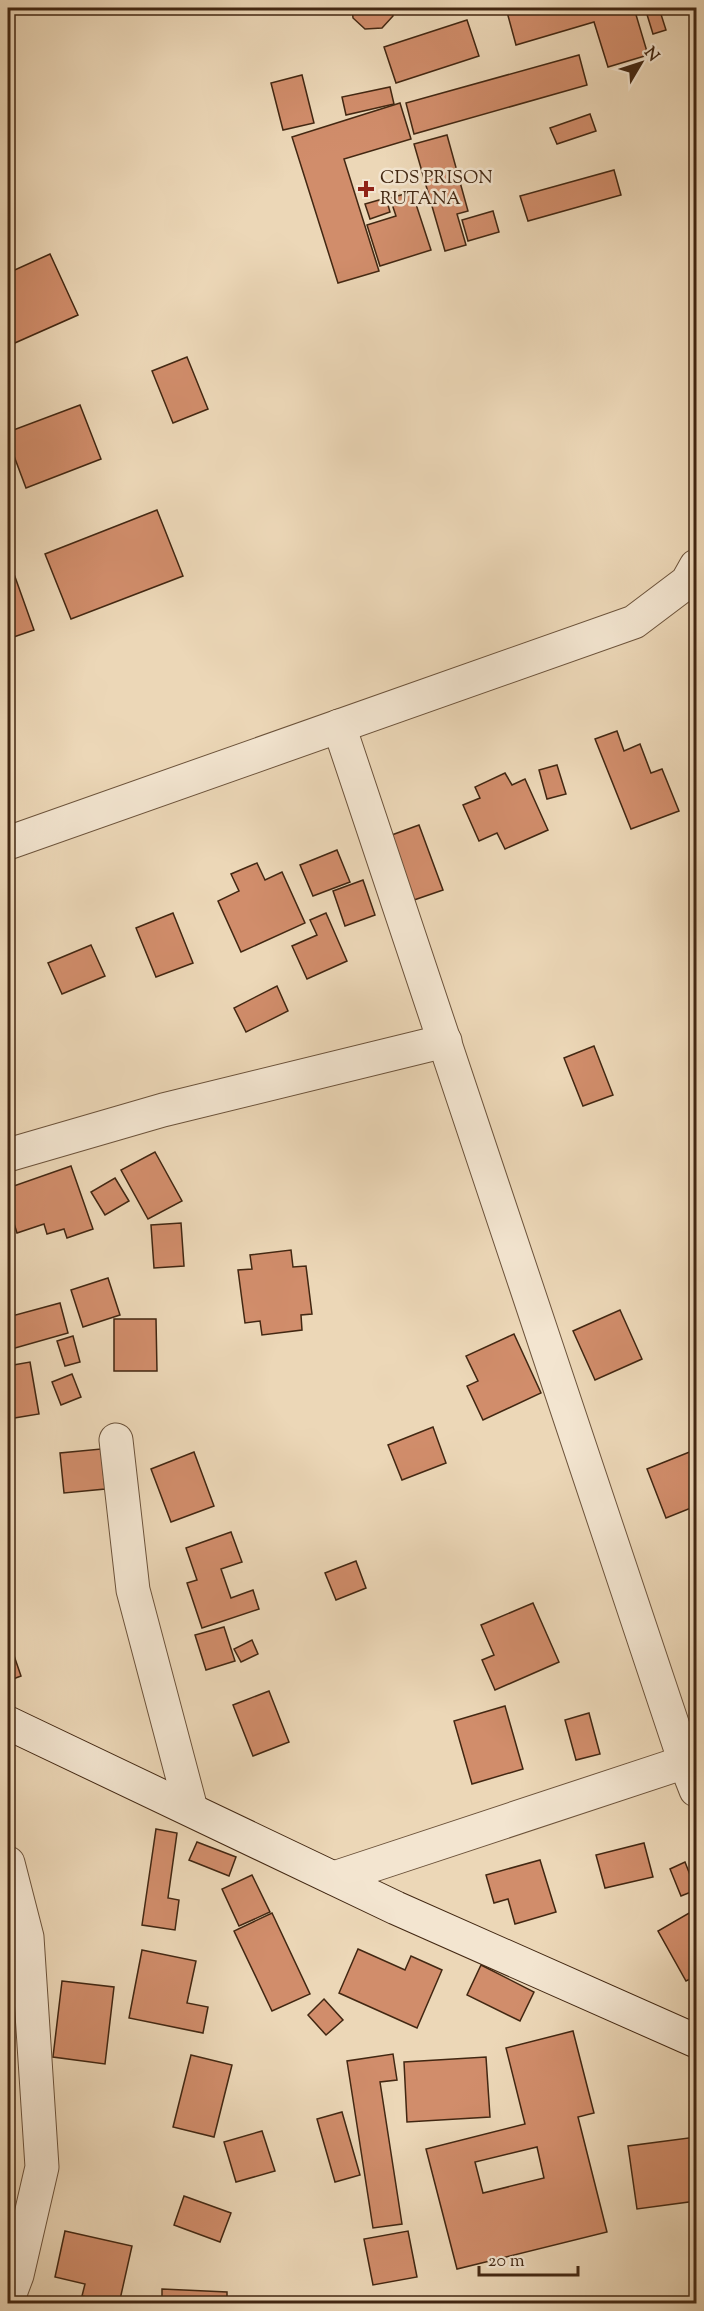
<svg xmlns="http://www.w3.org/2000/svg" width="704" height="2311" font-family="'Sorts Mill Goudy',serif">
<rect width="100%" height="100%" fill="#ecd7b7"/>
<filter id="stains"><feTurbulence type="fractalNoise" baseFrequency=".00333" numOctaves="4"/><feColorMatrix values="0 0 0 0 .2 0 0 0 0 .09 0 0 0 0 .02 0 0 0 .5 -.17"/></filter>
<radialGradient id="worn" r=".72"><stop offset=".6" stop-color="#630" stop-opacity="0"/><stop offset="1" stop-color="#630" stop-opacity=".3"/></radialGradient>
<g fill="#d18d6b" stroke="#422712" stroke-width="1.5" fill-rule="evenodd">
<polygon points="352,8 393,8 393,16 382,28 365,29 353,18"/>
<polygon points="523,8 634,8 648,55 608,67 594,22 516,45 507,12"/>
<polygon points="645,8 659,8 666,30 653,34"/>
<polygon points="467,20 479,56 396,83 384,47"/>
<polygon points="579,55 587,85 414,134 406,103"/>
<polygon points="302,75 314,123 283,130 271,83"/>
<polygon points="390,87 394,104 346,115 342,97"/>
<polygon points="400,103 411,139 344,159 379,271 338,283 292,137"/>
<polygon points="590,114 596,131 557,144 550,128"/>
<polygon points="447,135 468,211 457,214 466,245 445,251 414,144"/>
<polygon points="614,170 621,195 528,221 520,196"/>
<polygon points="412,192 431,250 380,266 367,225 396,216 390,198"/>
<polygon points="386,198 390,212 370,219 365,204"/>
<polygon points="493,211 499,232 468,241 462,220"/>
<polygon points="50,254 78,315 8,346 8,273"/>
<polygon points="187,357 208,409 173,423 152,371"/>
<polygon points="80,405 101,459 26,488 8,440 8,432"/>
<polygon points="157,510 183,576 71,619 45,554"/>
<polygon points="14,574 34,630 8,639 8,576"/>
<polygon points="617,731 624,751 640,744 651,773 662,769 679,811 631,829 595,739"/>
<polygon points="557,765 566,794 547,799 539,770"/>
<polygon points="505,773 512,785 525,779 548,830 505,849 497,833 479,841 463,805 480,798 475,787"/>
<polygon points="419,825 443,890 414,900 389,836"/>
<polygon points="337,850 350,882 313,896 300,865"/>
<polygon points="257,863 265,880 282,872 305,923 241,952 218,901 239,891 231,874"/>
<polygon points="363,880 375,915 345,926 333,891"/>
<polygon points="173,913 193,963 156,977 136,928"/>
<polygon points="326,913 347,961 307,979 292,946 317,935 310,920"/>
<polygon points="91,945 105,976 62,994 48,963"/>
<polygon points="277,986 288,1011 246,1032 234,1008"/>
<polygon points="594,1046 613,1095 583,1106 564,1058"/>
<polygon points="155,1152 182,1201 148,1219 121,1170"/>
<polygon points="71,1166 93,1229 67,1238 64,1229 47,1234 44,1224 17,1233 8,1204 8,1188"/>
<polygon points="115,1178 129,1201 105,1215 91,1192"/>
<polygon points="181,1223 184,1266 154,1268 151,1225"/>
<polygon points="291,1250 293,1267 306,1266 312,1314 301,1315 302,1330 262,1335 260,1321 245,1323 238,1270 252,1269 250,1255"/>
<polygon points="108,1278 120,1315 83,1327 71,1290"/>
<polygon points="60,1303 68,1333 8,1350 8,1317"/>
<polygon points="620,1310 642,1359 595,1380 573,1331"/>
<polygon points="114,1319 156,1319 157,1371 114,1371"/>
<polygon points="514,1334 541,1393 483,1420 467,1386 478,1381 466,1356"/>
<polygon points="73,1336 80,1362 65,1366 57,1341"/>
<polygon points="30,1362 39,1414 8,1419 8,1366"/>
<polygon points="72,1374 81,1397 61,1405 52,1382"/>
<polygon points="433,1427 446,1463 402,1480 388,1445"/>
<polygon points="101,1449 105,1489 64,1493 60,1453"/>
<polygon points="692,1451 696,1462 696,1506 666,1518 647,1469"/>
<polygon points="194,1452 214,1506 171,1522 151,1469"/>
<polygon points="231,1532 242,1562 221,1569 231,1598 253,1590 259,1609 202,1628 187,1583 197,1580 186,1548"/>
<polygon points="356,1561 366,1588 336,1600 325,1573"/>
<polygon points="533,1603 559,1662 495,1690 482,1660 494,1655 481,1625"/>
<polygon points="224,1627 235,1661 206,1670 195,1635"/>
<polygon points="8,1638 21,1676 8,1681"/>
<polygon points="252,1640 258,1654 241,1662 234,1649"/>
<polygon points="269,1691 289,1742 253,1756 233,1705"/>
<polygon points="505,1706 523,1769 472,1784 454,1721"/>
<polygon points="589,1713 600,1754 576,1760 565,1720"/>
<polygon points="156,1829 177,1833 168,1898 179,1900 175,1930 142,1925"/>
<polygon points="197,1842 236,1857 229,1876 189,1860"/>
<polygon points="644,1843 653,1877 605,1888 596,1855"/>
<polygon points="540,1860 556,1912 515,1924 508,1899 494,1903 486,1875"/>
<polygon points="685,1862 696,1890 681,1896 670,1869"/>
<polygon points="252,1875 270,1912 239,1926 222,1889"/>
<polygon points="696,1909 696,1976 686,1981 658,1931"/>
<polygon points="272,1913 310,1994 272,2011 234,1931"/>
<polygon points="358,1949 405,1970 411,1956 442,1970 417,2028 339,1993"/>
<polygon points="142,1950 196,1961 187,2003 208,2007 203,2033 129,2018"/>
<polygon points="481,1965 534,1992 520,2021 467,1995"/>
<polygon points="62,1981 114,1987 105,2064 53,2057"/>
<polygon points="324,1999 343,2020 326,2035 308,2015"/>
<path d="M573 2031 594 2113 578 2117 607 2232 457 2269 426 2149 525 2124 506 2048ZM537 2147 544 2178 483 2193 475 2162Z"/>
<polygon points="393,2054 397,2080 380,2082 402,2224 373,2228 347,2061"/>
<polygon points="191,2055 232,2065 214,2137 173,2127"/>
<polygon points="486,2057 490,2117 407,2122 404,2062"/>
<polygon points="342,2112 360,2175 335,2182 317,2119"/>
<polygon points="262,2131 275,2171 236,2182 224,2142"/>
<polygon points="696,2137 696,2201 637,2209 628,2146"/>
<polygon points="184,2196 231,2213 220,2242 174,2225"/>
<polygon points="65,2231 132,2246 119,2304 82,2296 85,2284 55,2277"/>
<polygon points="408,2231 417,2277 373,2285 364,2239"/>
<polygon points="162,2289 227,2292 227,2304 162,2304"/>
</g>
<g fill="none" stroke-linecap="round" stroke-linejoin="round">
<g stroke="#6c533b" stroke-width="35">
<g id="street">
<polyline points="8,843 634,622 687,582 696,566"/>
<polyline points="8,1155 163,1110 445,1041"/>
<polyline points="116,1440 133,1590 191,1809"/>
<polyline points="685,1762 696,1790"/>
<polyline points="8,1863 27,1937 42,2167 17,2275 8,2299"/>
<polyline points="334,1878 685,1762 339,726"/>
</g>
</g>
<g stroke="#422712" stroke-width="35">
<polyline id="secondary" points="8,1723 396,1908 696,2041"/>
</g>
<use href="#street" stroke="#f3e5d0" stroke-width="33"/>
<use href="#secondary" stroke="#f3e5d0" stroke-width="33"/>
</g>
<path fill="#8f2418" stroke="#f3e5d0" stroke-width="2" d="M363 180h6v6h6v6h-6v6h-6v-6h-6v-6h6z"/>
<g text-anchor="middle" dominant-baseline="central" stroke-width="5" stroke-linejoin="round" paint-order="stroke">
<g font-size="18" fill="#422712" stroke="#f3e5d0" text-anchor="start">
<text x="380" y="179">CDS PRISON<tspan x="380" dy="21">RUTANA</tspan></text>
</g>
</g>
<rect width="704" height="2311" fill="none" stroke="#ecd7b7" stroke-width="30"/>
<rect x="9" y="9" width="686" height="2293" fill="none" stroke="#422712" stroke-width="3"/>
<rect x="15" y="15" width="674" height="2281" fill="none" stroke="#422712" stroke-width="1.5"/>
<g transform="translate(641 63) rotate(51)" stroke="#f3e5d0" stroke-width="4.5" paint-order="stroke">
<path d="M0-4.5L10 22L0 15L-10 22Z" fill="#422712"/>
<text y="-9" font-size="16" font-weight="bold" text-anchor="middle" fill="#422712">N</text>
</g>
<path d="M479 2266v9h99v-9" fill="none" stroke="#422712" stroke-width="3"/>
<text x="488" y="2266" font-size="18" fill="#422712" stroke="#f3e5d0" stroke-width="4.5" paint-order="stroke">20 m</text>
<rect width="100%" height="100%" filter="url(#stains)"/>
<rect width="100%" height="100%" fill="url(#worn)"/>
</svg>
